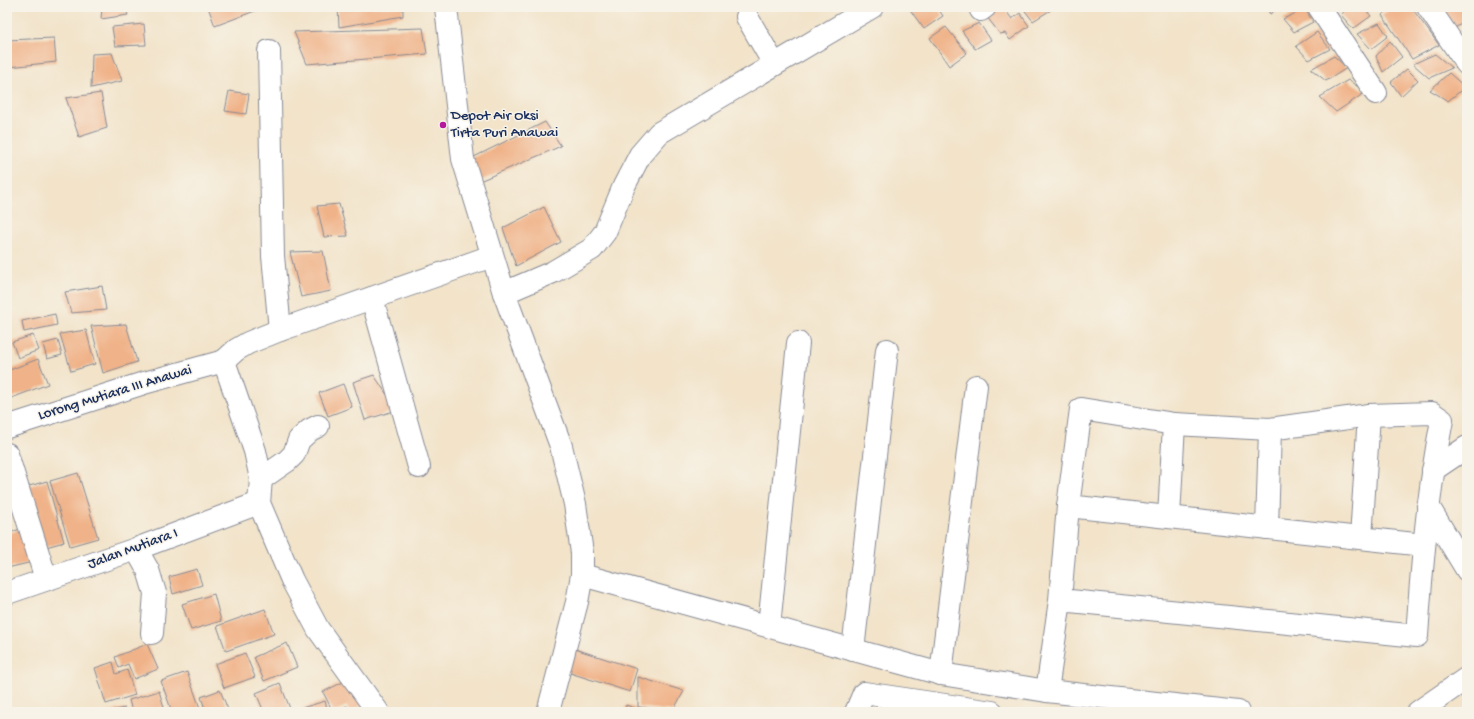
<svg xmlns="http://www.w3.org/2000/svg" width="1474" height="719" font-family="'Gochi Hand',sans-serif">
<rect width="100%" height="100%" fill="#f7f3e8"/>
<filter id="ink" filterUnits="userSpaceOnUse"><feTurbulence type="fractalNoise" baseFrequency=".025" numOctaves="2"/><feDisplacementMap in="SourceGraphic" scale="8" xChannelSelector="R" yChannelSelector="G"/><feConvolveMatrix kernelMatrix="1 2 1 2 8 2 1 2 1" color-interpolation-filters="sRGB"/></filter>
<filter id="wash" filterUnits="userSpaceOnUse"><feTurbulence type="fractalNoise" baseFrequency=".012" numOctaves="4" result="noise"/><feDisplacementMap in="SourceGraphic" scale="16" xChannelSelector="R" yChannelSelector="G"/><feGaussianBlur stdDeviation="0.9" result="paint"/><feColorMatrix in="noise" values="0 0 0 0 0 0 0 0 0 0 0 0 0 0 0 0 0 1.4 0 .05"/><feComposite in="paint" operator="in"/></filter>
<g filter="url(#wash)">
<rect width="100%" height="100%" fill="#f2e3c9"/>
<g id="blocks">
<g fill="#f0b288">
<polygon points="102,7 125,7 128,15 101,19"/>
<polygon points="208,7 258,7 260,9 215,26"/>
<polygon points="338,7 403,7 403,16 339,27"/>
<polygon points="908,7 937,7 943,16 924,29"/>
<polygon points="994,7 1003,7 1012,19 1020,13 1029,26 1010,40 1005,33 1000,34 984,13"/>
<polygon points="1022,7 1054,7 1054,8 1033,21"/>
<polygon points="1266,7 1280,7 1270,14"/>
<polygon points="1348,7 1363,7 1371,16 1353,29 1341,15"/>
<polygon points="1393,7 1411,7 1439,45 1412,59 1382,15"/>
<polygon points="1447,7 1467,7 1467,20 1455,28 1444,10"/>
<polygon points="1305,9 1313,22 1294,32 1283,19"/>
<polygon points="979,23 991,40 975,49 962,31"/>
<polygon points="1379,23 1388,36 1371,49 1357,34"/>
<polygon points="144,24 146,45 115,46 112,27"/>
<polygon points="946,27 967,53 949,66 930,38"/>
<polygon points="423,28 427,54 307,64 294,32"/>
<polygon points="1317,32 1330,49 1309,60 1296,46"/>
<polygon points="54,38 56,62 9,67 7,40"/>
<polygon points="1390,41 1402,57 1383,72 1376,56"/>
<polygon points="112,53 122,81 91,88 92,54"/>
<polygon points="1435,54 1452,68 1429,78 1413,64"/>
<polygon points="1334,56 1347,68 1326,81 1311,69"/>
<polygon points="1407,69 1418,80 1401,96 1391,82"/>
<polygon points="1449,73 1465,87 1448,101 1430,90"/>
<polygon points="1348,80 1366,92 1336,112 1320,97"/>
<polygon points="229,91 249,94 246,114 225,111"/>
<polygon points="101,93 107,128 79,137 66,98"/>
<polygon points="545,122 561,146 475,183 472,158"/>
<polygon points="339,204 348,236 324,237 317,206"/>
<polygon points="544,207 561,242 516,266 503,228"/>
<polygon points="323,251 331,291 301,297 290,252"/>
<polygon points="102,286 106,310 71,313 65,292"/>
<polygon points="55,314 57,325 24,332 22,321"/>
<polygon points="126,324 137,362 103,373 91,326"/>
<polygon points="86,330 95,364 71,371 60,334"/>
<polygon points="33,335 39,350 18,358 12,342"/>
<polygon points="58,340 62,355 47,359 43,344"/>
<polygon points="38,359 48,384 9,399 7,393 7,371"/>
<polygon points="374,375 397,410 365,420 353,382"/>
<polygon points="343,384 352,407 328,416 319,393"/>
<polygon points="78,473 98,538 70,546 50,481"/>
<polygon points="47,481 64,542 39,549 22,488"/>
<polygon points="11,490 17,508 7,511 7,491"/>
<polygon points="25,527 37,561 7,568 7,534"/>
<polygon points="197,569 202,585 173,594 169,577"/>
<polygon points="214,594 221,621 191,630 182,604"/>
<polygon points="265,609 274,634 226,651 217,626"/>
<polygon points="287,643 297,667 264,681 254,657"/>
<polygon points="147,644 158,669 134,679 128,664 119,668 115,657"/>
<polygon points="575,649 637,669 630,692 567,672"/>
<polygon points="245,653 255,677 224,688 215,664"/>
<polygon points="113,662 116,674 127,670 135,695 106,704 95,668"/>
<polygon points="187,672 200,708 188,712 172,712 161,681"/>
<polygon points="638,677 684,691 673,711 638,707"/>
<polygon points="349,679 362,705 349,712 347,706 333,712 323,692"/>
<polygon points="280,683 291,711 264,712 256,693"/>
<polygon points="220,690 229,712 206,712 201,697"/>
<polygon points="159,691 164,707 147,712 132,712 129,700"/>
<polygon points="325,701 328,712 303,712 302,708"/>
<polygon points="626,705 646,712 624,712"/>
<polygon points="125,708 126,712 110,712 110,711"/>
</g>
</g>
</g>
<g filter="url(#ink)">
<use href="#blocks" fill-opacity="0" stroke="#868994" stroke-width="1"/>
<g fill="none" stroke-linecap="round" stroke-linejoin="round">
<g stroke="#868994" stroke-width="24">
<g id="minor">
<polyline points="446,7 463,159 504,293 561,446 575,504 582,553 582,575 577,602 548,712"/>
<polyline points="1319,7 1376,93"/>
<polyline points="1428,7 1467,64"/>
<polyline points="981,10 985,7"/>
<polyline points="747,17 774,64"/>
<polyline points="269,51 273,256 280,330"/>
<polyline points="504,293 553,272 592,249 605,232 624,186 640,155 659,133 872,7"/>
<polyline points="372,298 419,467"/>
<polyline points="224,361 255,451 261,479 259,503 292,580 318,629 378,712"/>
<polyline points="7,427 144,383 224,361 236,350 248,343 280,330 492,256"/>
<polyline points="7,454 46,579"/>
<polyline points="1433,470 1467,447"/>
<polyline points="261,479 287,461 294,454 299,440 310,430 318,426"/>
<polyline points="1068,506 1424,545"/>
<polyline points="1428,506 1467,570"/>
<polyline points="1169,517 1174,424"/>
<polyline points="1267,528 1270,429"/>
<polyline points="1361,538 1369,415"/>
<polyline points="136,549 148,570 155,593 152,633"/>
<polyline points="582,575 941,674 1047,691 1238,712"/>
<polyline points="7,593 136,549 259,503"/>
<polyline points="769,626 798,343"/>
<polyline points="853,650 887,350"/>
<polyline points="941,674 976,386"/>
<path d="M1047 691 1060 600 1068 506 1081 409 1174 424 1270 429 1369 415 1432 413 1442 420C1428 492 1422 563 1417 636L1060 600"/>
<polyline points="856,712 864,693 992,712"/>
<polyline points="1418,712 1467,678"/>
</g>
</g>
<use href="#minor" stroke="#fff" stroke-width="22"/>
</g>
</g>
<circle fill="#b5179e" stroke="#f7f3e8" stroke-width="1.5" cx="443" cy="125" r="4"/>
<g text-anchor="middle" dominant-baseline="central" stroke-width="3" stroke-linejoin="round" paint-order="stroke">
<g font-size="15" fill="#1b2f5e" stroke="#f7f3e8" text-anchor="start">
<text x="451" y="116">Depot Air Oksi<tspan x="451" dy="17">Tirta Puri Anawai</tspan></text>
</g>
<g font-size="15" fill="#1b2f5e" stroke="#f7f3e8">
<text transform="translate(115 393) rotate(-17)">Lorong Mutiara III Anawai</text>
<text transform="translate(133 549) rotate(-20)">Jalan Mutiara I</text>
</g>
</g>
<rect width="1474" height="719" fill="none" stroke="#f7f3e8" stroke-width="24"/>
</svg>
